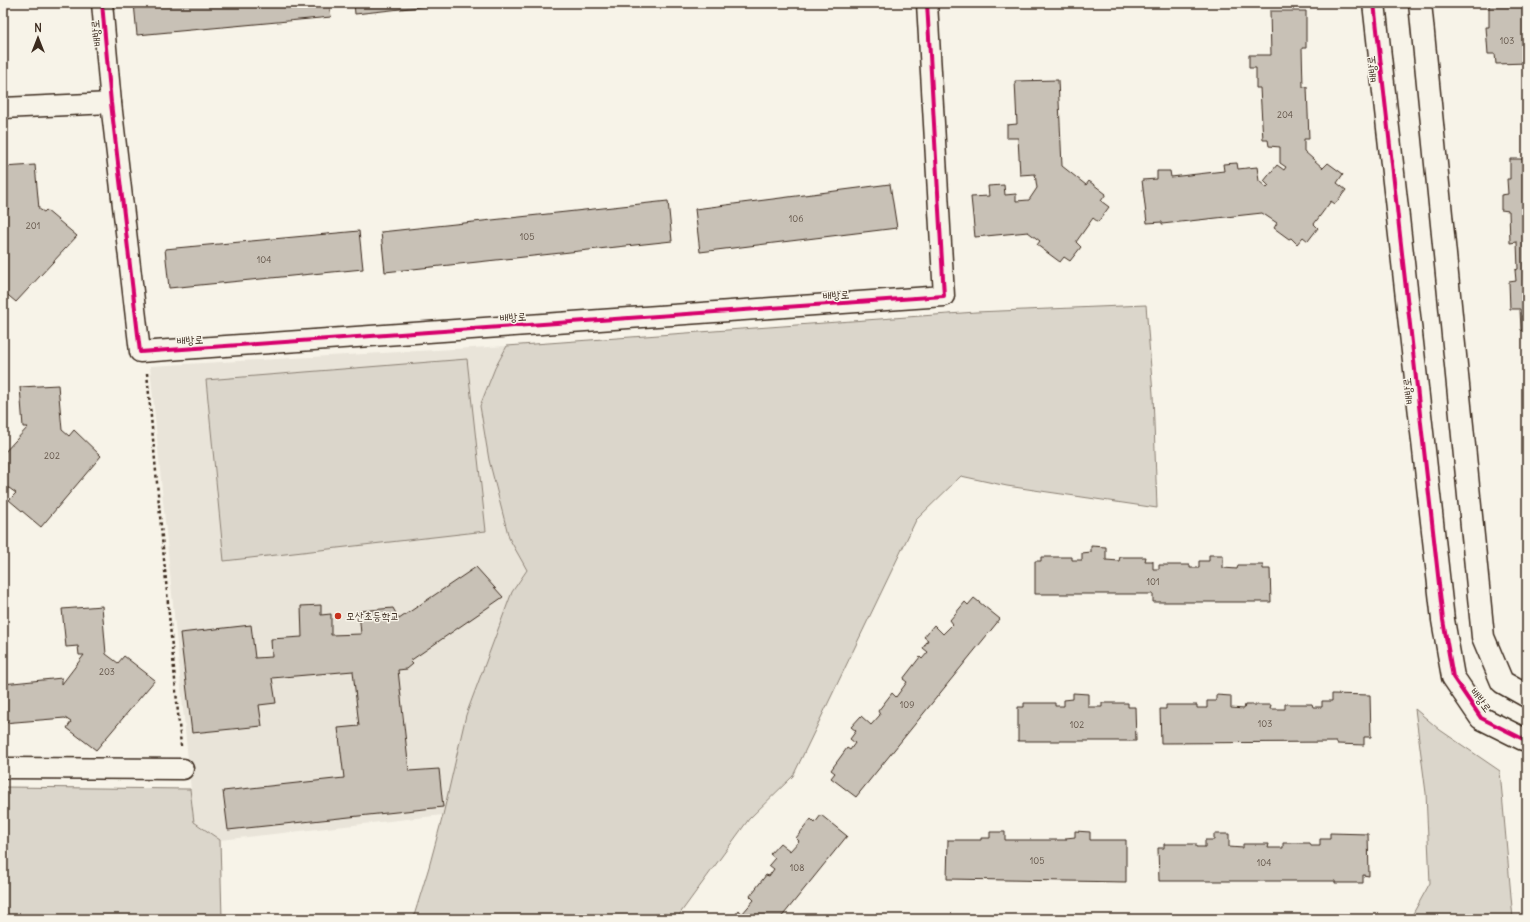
<svg xmlns="http://www.w3.org/2000/svg" width="1530" height="922" font-family="Delius,'Poor Story',sans-serif">
<rect width="100%" height="100%" fill="#f7f3e8"/>
<filter id="ink" filterUnits="userSpaceOnUse"><feTurbulence type="fractalNoise" baseFrequency=".025" numOctaves="2"/><feDisplacementMap in="SourceGraphic" scale="8" xChannelSelector="R" yChannelSelector="G"/><feConvolveMatrix kernelMatrix="1 2 1 2 8 2 1 2 1" color-interpolation-filters="sRGB"/></filter>
<g filter="url(#ink)">
<polygon fill="#e9e4d9" points="507,346 495,368 480,407 489,460 509,538 527,569 512,592 466,715 443,815 220,840 194,822 150,366"/>
<g fill="#dbd6cb" stroke="#8b8074">
<polygon points="1146,305 1153,394 1157,508 1007,486 961,476 916,520 793,776 749,819 676,919 413,919 429,867 443,815 466,715 512,592 527,570 509,538 489,460 480,406 495,368 507,346 976,312"/>
<polygon points="467,359 486,531 224,561 206,380"/>
<polygon points="1415,709 1440,730 1500,771 1513,919 1410,919 1430,883 1426,793"/>
<polygon points="3,787 190,789 194,822 220,840 222,919 3,919"/>
</g>
<g fill="#c8c1b6" stroke="#3b2a1e">
<polygon points="134,3 329,3 331,17 137,35"/>
<polygon points="354,3 455,3 355,14"/>
<polygon points="1485,3 1527,3 1527,63 1496,64 1495,54 1488,54 1486,27 1489,27 1489,3"/>
<polygon points="1270,11 1306,11 1306,48 1302,48 1303,87 1307,87 1309,139 1304,139 1304,151 1323,168 1328,163 1343,174 1337,183 1346,190 1335,204 1331,201 1314,224 1318,228 1308,241 1303,237 1297,244 1291,238 1289,239 1274,228 1277,223 1262,213 1162,224 1162,222 1147,223 1142,180 1157,179 1157,171 1170,171 1171,177 1224,171 1223,164 1237,163 1238,169 1257,167 1259,181 1267,188 1269,186 1264,181 1277,165 1284,170 1286,167 1280,163 1280,147 1269,146 1268,140 1263,140 1260,88 1256,88 1256,68 1249,68 1249,55 1271,55"/>
<polygon points="1058,80 1062,166 1086,185 1089,181 1106,194 1101,201 1109,207 1098,222 1093,218 1076,242 1081,247 1070,261 1064,257 1060,262 1037,245 1040,241 1028,232 975,237 971,197 989,196 988,186 1004,185 1005,195 1016,194 1016,201 1029,200 1037,188 1035,174 1020,175 1018,138 1007,138 1007,125 1017,124 1015,81"/>
<polygon points="1510,159 1527,159 1527,338 1527,331 1521,330 1520,309 1510,309 1509,282 1516,281 1515,270 1518,269 1517,242 1510,243 1509,211 1501,210 1501,195 1508,194 1507,179 1510,179"/>
<polygon points="35,165 39,209 44,212 46,210 77,236 16,302 3,291 3,214 9,208 3,208 3,167"/>
<polygon points="890,184 897,228 700,252 695,209"/>
<polygon points="668,201 672,241 385,272 381,232"/>
<polygon points="359,231 363,269 169,288 165,249"/>
<polygon points="58,385 62,430 69,436 74,430 101,456 41,527 9,500 16,493 9,488 3,489 3,454 28,427 23,427 20,387"/>
<polygon points="1091,546 1106,547 1106,560 1119,561 1120,557 1146,557 1145,561 1153,561 1153,569 1159,569 1159,565 1190,565 1190,568 1199,568 1199,561 1209,561 1209,555 1223,555 1223,568 1237,569 1238,565 1263,565 1263,569 1270,569 1271,602 1153,602 1153,594 1035,594 1035,561 1041,561 1041,557 1072,557 1072,560 1082,560 1082,553 1091,552"/>
<polygon points="476,567 503,597 410,661 413,664 407,669 398,670 409,771 439,769 443,807 228,830 223,791 344,778 338,728 359,726 353,671 272,678 276,703 259,705 262,726 192,733 180,633 251,625 255,658 272,657 271,639 302,637 301,606 321,605 321,615 331,614 331,635 361,634 359,611 393,608 399,619"/>
<polygon points="974,598 1000,619 856,797 831,778 835,773 831,770 847,748 850,750 855,743 850,739 856,731 851,727 861,716 871,725 880,715 878,711 892,693 896,697 907,682 903,679 920,657 922,659 928,652 923,648 928,640 924,637 934,625 943,634 953,624 950,620 965,602 968,605"/>
<polygon points="102,606 106,654 118,663 124,656 155,680 96,750 67,728 71,722 65,718 3,723 3,684 62,678 62,684 84,655 79,655 78,646 66,647 62,609"/>
<polygon points="1073,693 1088,694 1088,707 1102,707 1102,703 1128,703 1128,707 1135,707 1136,741 1018,741 1018,707 1024,707 1024,703 1055,703 1055,706 1064,706 1064,700 1073,699"/>
<polygon points="1332,694 1370,695 1371,737 1364,737 1364,745 1337,744 1337,742 1161,743 1160,709 1166,709 1166,705 1197,705 1197,708 1207,708 1207,701 1216,701 1216,695 1231,696 1231,708 1244,709 1245,705 1271,705 1270,709 1285,709 1285,704 1312,704 1313,707 1322,707 1322,701 1332,701"/>
<polygon points="821,815 847,836 780,919 732,919 739,910 742,914 754,900 750,896 766,875 769,876 774,869 769,865 775,858 770,854 780,843 790,851 799,841 796,838 811,819 815,823"/>
<polygon points="1075,831 1090,832 1090,840 1126,840 1126,882 947,879 948,840 981,840 981,838 990,838 990,832 1005,832 1005,840 1066,840 1066,838 1075,837"/>
<polygon points="1330,833 1368,834 1369,876 1363,875 1363,883 1335,883 1335,881 1159,881 1158,848 1164,848 1164,844 1196,844 1196,847 1205,847 1205,840 1214,840 1214,834 1229,834 1229,847 1243,848 1243,844 1269,844 1268,848 1283,848 1283,843 1310,843 1311,846 1320,846 1320,839 1330,839"/>
</g>
<g fill="none" stroke-linecap="round" stroke-linejoin="round">
<g stroke="#3b2a1e" stroke-width="23">
<g id="minor">
<polyline points="102,3 111,103 140,352 944,296 927,3"/>
<polyline points="3,108 111,103"/>
<polyline points="3,768 183,769"/>
</g>
</g>
<g stroke="#3b2a1e" stroke-width="25">
<g id="tertiary">
<polyline points="1374,3 1443,620 1453,677 1481,718 1523,739 1527,739"/>
<polyline points="1420,3 1483,637 1502,682 1527,696"/>
</g>
</g>
<polyline stroke="#3b2a1e" stroke-width="2.5" stroke-dasharray="3 3" stroke-linecap="butt" points="147,373 181,746"/>
<use href="#minor" stroke="#f7f3e8" stroke-width="20"/>
<use href="#tertiary" stroke="#f7f3e8" stroke-width="22"/>
<g stroke="#f7f3e8" stroke-width="6">
<g id="cycleway">
<polyline points="102,3 111,103 140,352 944,296 927,3"/>
<polyline points="1374,3 1443,620 1453,677 1481,718 1523,739 1527,739"/>
</g>
</g>
<use href="#cycleway" stroke="#d6006c" stroke-width="4"/>
</g>
</g>
<circle fill="#c8321e" stroke="#f7f3e8" stroke-width="1.5" cx="338" cy="616" r="4"/>
<g text-anchor="middle" dominant-baseline="central" stroke-width="3" stroke-linejoin="round" paint-order="stroke">
<g font-size="9" fill="#5e5044">
<text x="1507" y="40">103</text>
<text x="1285" y="114">204</text>
<text x="796" y="218">106</text>
<text x="33" y="225">201</text>
<text x="527" y="236">105</text>
<text x="264" y="259">104</text>
<text x="52" y="455">202</text>
<text x="1153" y="581">101</text>
<text x="107" y="671">203</text>
<text x="907" y="704">109</text>
<text x="1265" y="723">103</text>
<text x="1077" y="724">102</text>
<text x="1037" y="860">105</text>
<text x="1264" y="862">104</text>
<text x="797" y="867">108</text>
</g>
<g font-size="11" fill="#3b2a1e" stroke="#f7f3e8">
<text transform="translate(96 33) rotate(-95)">배방로</text>
<text transform="translate(1372 69) rotate(-96)">배방로</text>
<text transform="translate(836 295) rotate(-4)">배방로</text>
<text transform="translate(513 317) rotate(-4)">배방로</text>
<text transform="translate(190 340) rotate(-4)">배방로</text>
<text transform="translate(1408 391) rotate(-96)">배방로</text>
<text transform="translate(1481 700) rotate(53)">배방로</text>
</g>
<g font-size="11" fill="#3b2a1e" stroke="#f7f3e8" text-anchor="start">
<text x="346" y="616">모산초등학교</text>
</g>
</g>
<rect width="1530" height="922" fill="none" stroke="#f7f3e8" stroke-width="16"/>
<rect x="8" y="8" width="1514" height="906" fill="none" stroke="#3b2a1e" stroke-width="1.5" filter="url(#ink)"/>
<g transform="translate(38 38)" stroke="#f7f3e8" stroke-width="3" paint-order="stroke">
<path d="M0-3L7 15L0 10L-7 15Z" fill="#3b2a1e"/>
<text y="-6" font-size="11" font-weight="bold" text-anchor="middle" fill="#3b2a1e">N</text>
</g>
</svg>
